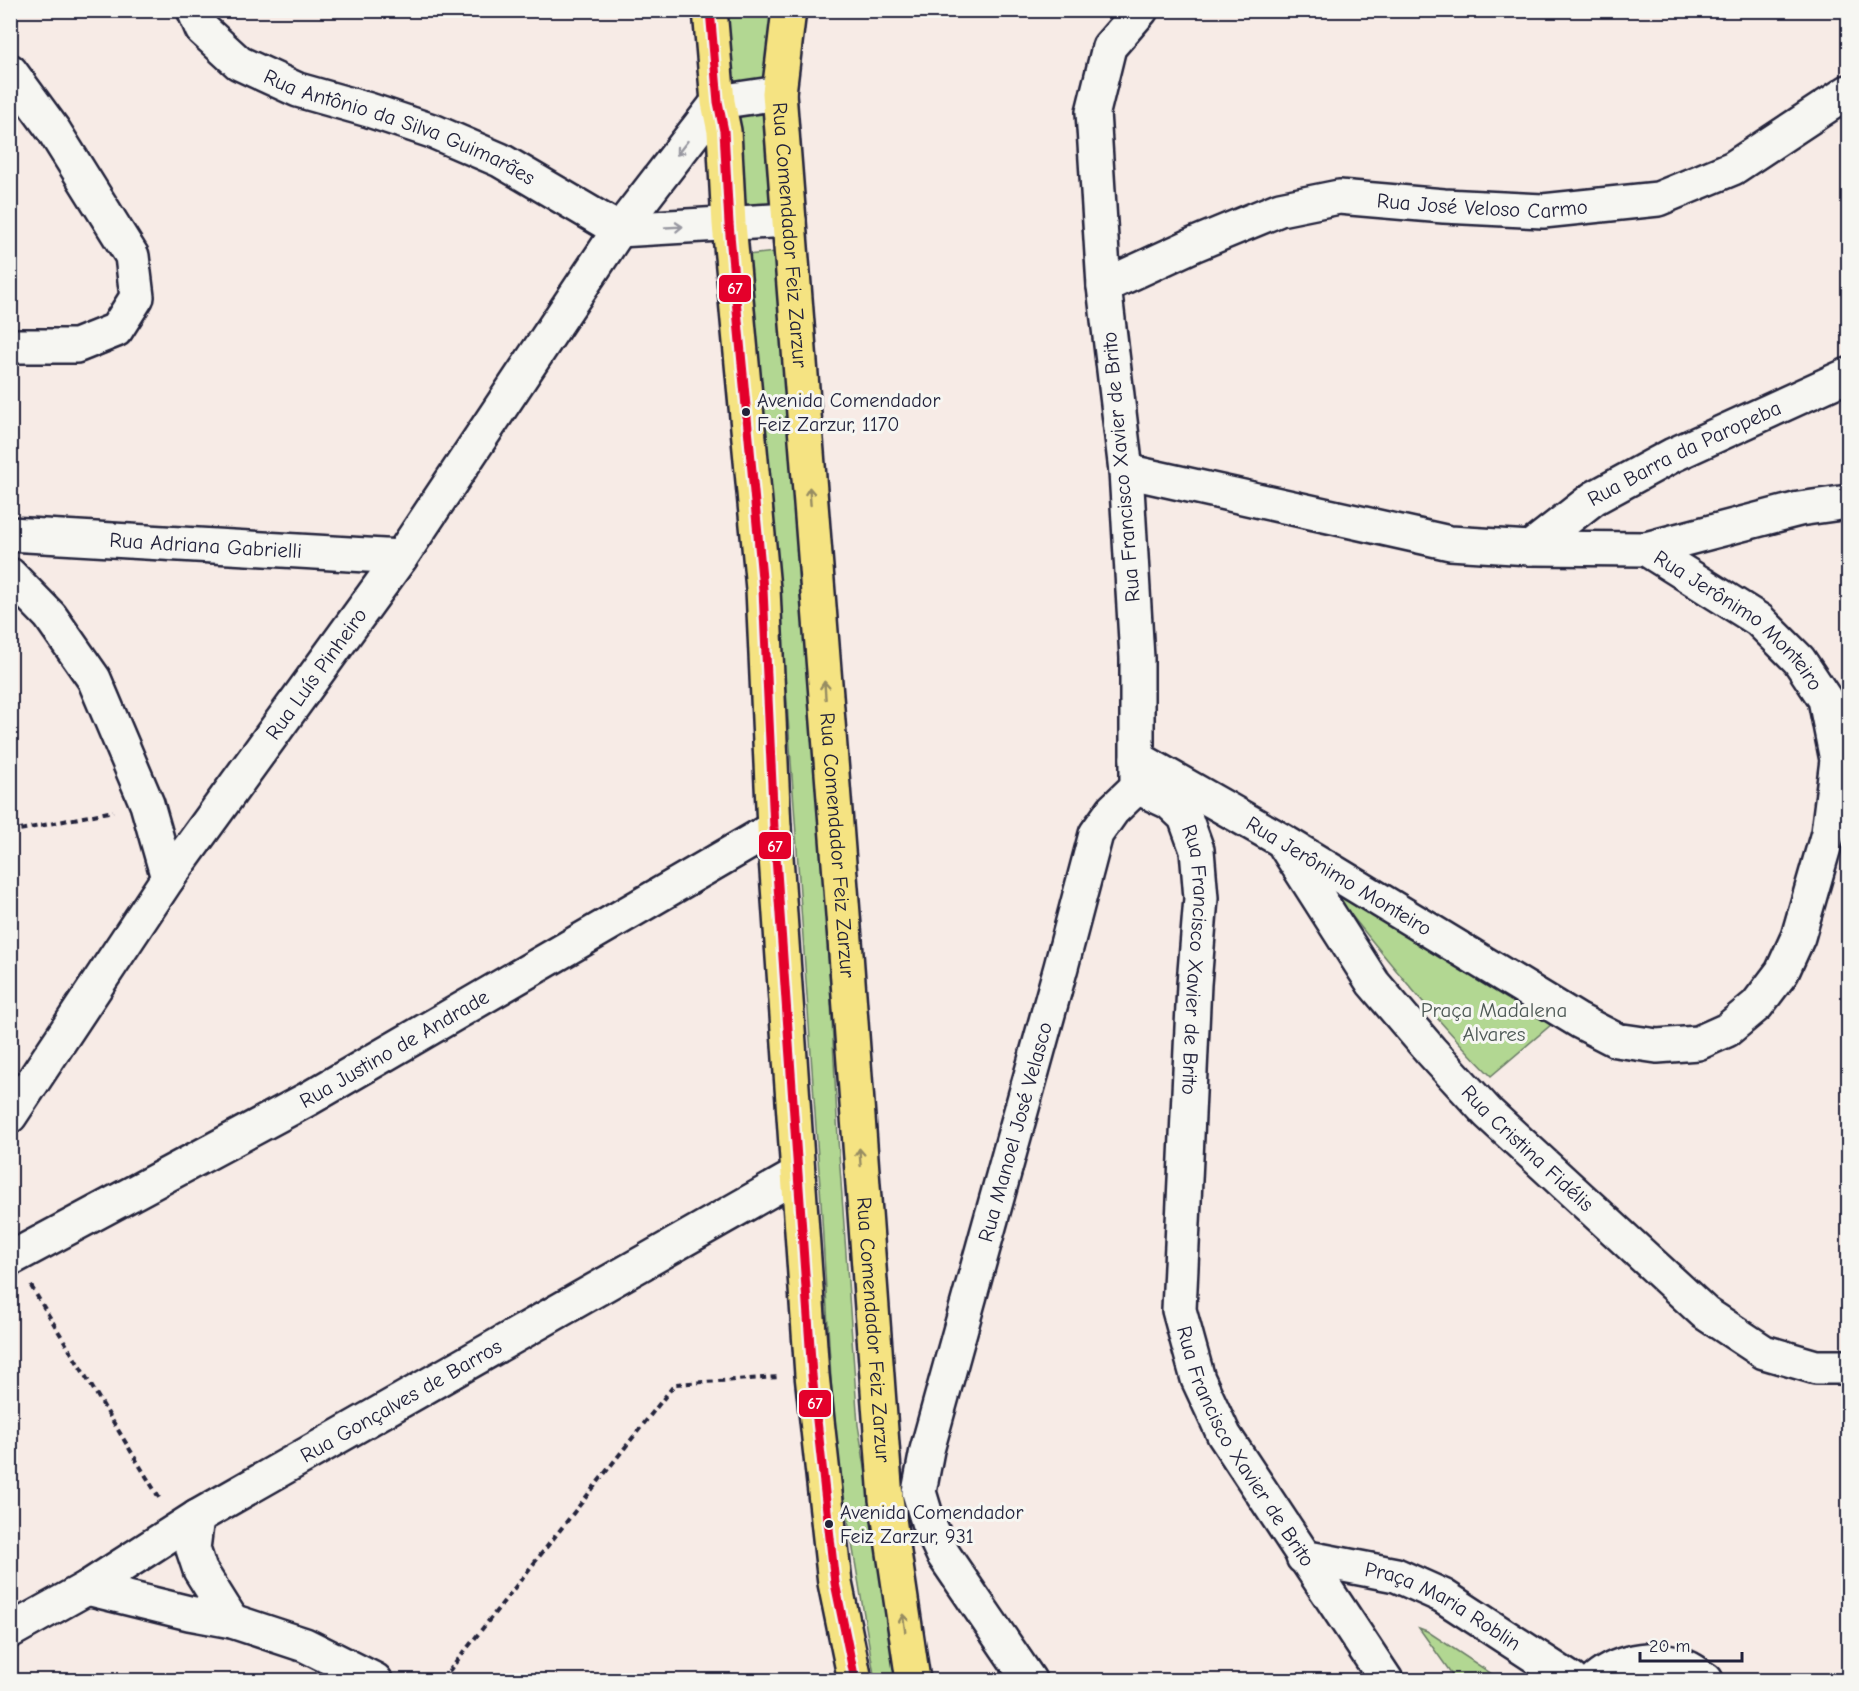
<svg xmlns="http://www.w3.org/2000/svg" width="1859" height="1691" font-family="'Comic Neue',sans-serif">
<rect width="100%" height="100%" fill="#f7ebe6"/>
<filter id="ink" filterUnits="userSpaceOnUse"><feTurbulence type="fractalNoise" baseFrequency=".0167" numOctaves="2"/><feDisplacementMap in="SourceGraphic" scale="12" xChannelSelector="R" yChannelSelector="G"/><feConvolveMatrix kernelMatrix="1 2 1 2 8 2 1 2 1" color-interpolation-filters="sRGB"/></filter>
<g filter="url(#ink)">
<g fill="#b2d792" stroke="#6a7c66" stroke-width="1.5">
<polygon points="719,11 771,11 765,81 730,84"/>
<polygon points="769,107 774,207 744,216 732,114"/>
<polygon points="775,252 813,649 838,1139 858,1425 900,1680 875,1680 838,1460 833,1415 821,1201 786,688 747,255"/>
<path d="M1308 861 1559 1018 1491 1076C1425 1009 1367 935 1308 861Z"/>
<polygon points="1419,1628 1427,1631 1501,1680 1456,1680"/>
</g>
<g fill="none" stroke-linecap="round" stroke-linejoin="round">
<g stroke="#22223b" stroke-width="38">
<g id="minor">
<path id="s1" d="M194 10 202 29 239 63 298 90 369 110 435 132 500 160 619 230"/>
<polyline points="10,71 54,131 132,256 137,297 116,330 76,346 10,346"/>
<polyline points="619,230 789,220"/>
<path id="s2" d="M1104 286 1193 245 1280 209 1339 197 1444 206 1543 211 1658 199 1733 168 1848 92"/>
<path id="s3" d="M1126 471 1450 543 1530 548 1646 549 1759 620 1799 660 1825 699 1837 760 1828 833 1798 937 1782 972 1757 1005 1727 1030 1698 1043 1657 1046 1616 1040 1579 1021 1281 840 1137 758"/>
<path id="s4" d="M10 534 401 557"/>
<path id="s5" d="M1530 548 1594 498 1673 455 1848 375"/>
<polyline points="1646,549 1799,509 1848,502"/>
<polyline points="10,575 50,616 94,679 147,804 168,878"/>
<polyline points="1137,779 1137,658 1126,471 1104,286 1093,112 1109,47 1141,10"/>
<path id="s6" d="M1137 787 1169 802 1185 817 1197 850 1201 898 1194 984 1179 1310 1198 1379 1224 1435 1386 1680"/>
<path id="s7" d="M1286 847 1373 983 1431 1051 1488 1113 1705 1313 1764 1352 1816 1367H1848"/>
<path id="s8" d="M10 1116 168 878 401 557 619 230 718 102 779 93"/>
<path id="s9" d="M10 1259 308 1099 774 828"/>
<polyline points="197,1517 193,1549 200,1570 232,1621"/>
<path id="s10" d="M1303 1557 1396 1575 1443 1596 1572 1680"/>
<polyline points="87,1588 189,1613 232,1621 305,1645 375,1680"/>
<path id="s11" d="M10 1631 87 1588 197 1517 797 1175"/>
<path id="s12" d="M1029 1680 943 1554 928 1522 919 1492 927 1450 1061 967 1096 834 1113 810 1137 787"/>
<path d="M1596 1680C1621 1659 1661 1653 1690 1669 1696 1672 1701 1677 1706 1680"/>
</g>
</g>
<g stroke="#22223b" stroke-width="38">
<g id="major">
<polyline points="710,10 718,102 724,131 729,224 763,589 774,828 812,1375 835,1583 855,1680"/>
<path id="s13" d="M789 10 779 93 845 940 886 1499 913 1680"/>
</g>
</g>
<g stroke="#22223b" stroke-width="4" stroke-dasharray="6 4.5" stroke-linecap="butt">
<polyline points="10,832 113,811"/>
<polyline points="31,1286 161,1501"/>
<polyline points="442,1680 675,1384 779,1377"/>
<polyline points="1331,1680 1340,1674"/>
</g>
<use href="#minor" stroke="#f6f6f2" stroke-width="33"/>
<use href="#major" stroke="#f5e382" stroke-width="33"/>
<g stroke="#f6f6f2" stroke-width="14">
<polyline id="bus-1" points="710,10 718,102 724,131 729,224 763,589 774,828 812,1375 835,1583 855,1680"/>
</g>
<use href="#bus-1" stroke="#e4002b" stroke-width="9"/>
</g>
<defs><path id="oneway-shaft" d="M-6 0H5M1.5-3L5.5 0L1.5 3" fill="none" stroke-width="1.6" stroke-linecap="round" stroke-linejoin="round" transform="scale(1.5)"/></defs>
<g stroke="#9797a0">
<use href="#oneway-shaft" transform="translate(682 148) rotate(128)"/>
<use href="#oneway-shaft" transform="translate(674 227) rotate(-3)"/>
</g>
<g stroke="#968c62">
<use href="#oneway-shaft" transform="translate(810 496) rotate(-94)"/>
<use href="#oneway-shaft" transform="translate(825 690) rotate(-94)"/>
<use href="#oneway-shaft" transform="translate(860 1157) rotate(-94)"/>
<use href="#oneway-shaft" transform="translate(904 1623) rotate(-98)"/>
</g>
</g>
<g fill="#22223b" stroke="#f6f6f2" stroke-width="2">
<circle cx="746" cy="412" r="5"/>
<circle cx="829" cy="1524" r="5"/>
</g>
<g text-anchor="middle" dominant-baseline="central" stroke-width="6" stroke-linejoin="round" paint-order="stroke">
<g font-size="20" fill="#22223b" stroke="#f6f6f2" text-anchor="start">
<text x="757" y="400">Avenida Comendador<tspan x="757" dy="24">Feiz Zarzur, 1170</tspan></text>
<text x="840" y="1512">Avenida Comendador<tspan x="840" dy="24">Feiz Zarzur, 931</tspan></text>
</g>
<g font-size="21" fill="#22223b" stroke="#f6f6f2">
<text stroke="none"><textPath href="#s1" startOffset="244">Rua Antônio da Silva Guimarães</textPath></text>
<text stroke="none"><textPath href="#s2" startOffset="396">Rua José Veloso Carmo</textPath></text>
<text stroke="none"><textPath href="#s13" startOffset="226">Rua Comendador Feiz Zarzur</textPath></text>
<text stroke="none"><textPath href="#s5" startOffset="182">Rua Barra da Paropeba</textPath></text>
<text transform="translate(1121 467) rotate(-95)">Rua Francisco Xavier de Brito</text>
<text stroke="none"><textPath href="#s4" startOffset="196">Rua Adriana Gabrielli</textPath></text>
<text stroke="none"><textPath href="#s3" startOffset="646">Rua Jerônimo Monteiro</textPath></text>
<text stroke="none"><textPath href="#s8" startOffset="538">Rua Luís Pinheiro</textPath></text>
<text stroke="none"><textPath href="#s13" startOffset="838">Rua Comendador Feiz Zarzur</textPath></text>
<text transform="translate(1339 876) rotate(31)">Rua Jerônimo Monteiro</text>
<text stroke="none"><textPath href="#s6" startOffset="202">Rua Francisco Xavier de Brito</textPath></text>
<text stroke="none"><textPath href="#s9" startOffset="438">Rua Justino de Andrade</textPath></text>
<text stroke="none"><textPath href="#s12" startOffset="592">Rua Manoel José Velasco</textPath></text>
<text stroke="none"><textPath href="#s7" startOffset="388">Rua Cristina Fidélis</textPath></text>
<text stroke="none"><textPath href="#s13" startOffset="1324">Rua Comendador Feiz Zarzur</textPath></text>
<text stroke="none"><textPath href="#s11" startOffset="454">Rua Gonçalves de Barros</textPath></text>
<text stroke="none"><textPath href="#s6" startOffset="706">Rua Francisco Xavier de Brito</textPath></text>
<text stroke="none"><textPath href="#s10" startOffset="150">Praça Maria Roblin</textPath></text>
</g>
<g font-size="21" fill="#4d5855" stroke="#f6f6f2">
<text x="1494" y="1010">Praça Madalena<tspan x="1494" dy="24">Alvares</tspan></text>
</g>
</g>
<g stroke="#f6f6f2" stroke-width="2">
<rect x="718" y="274" width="34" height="29" rx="6" fill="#e4002b"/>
<rect x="758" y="831" width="34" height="29" rx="6" fill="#e4002b"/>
<rect x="798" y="1389" width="34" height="29" rx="6" fill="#e4002b"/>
</g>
<g font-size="16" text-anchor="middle" font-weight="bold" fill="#fff">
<text x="735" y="294">67</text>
<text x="775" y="852">67</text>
<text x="815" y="1409">67</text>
</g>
<rect width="1859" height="1691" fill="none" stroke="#f6f6f2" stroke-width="36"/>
<rect x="18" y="18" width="1823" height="1655" fill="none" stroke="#22223b" stroke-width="2" filter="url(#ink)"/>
<path d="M1640 1652v9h102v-9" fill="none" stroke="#22223b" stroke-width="3"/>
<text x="1649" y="1652" font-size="18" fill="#22223b" stroke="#f6f6f2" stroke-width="4.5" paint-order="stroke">20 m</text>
</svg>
